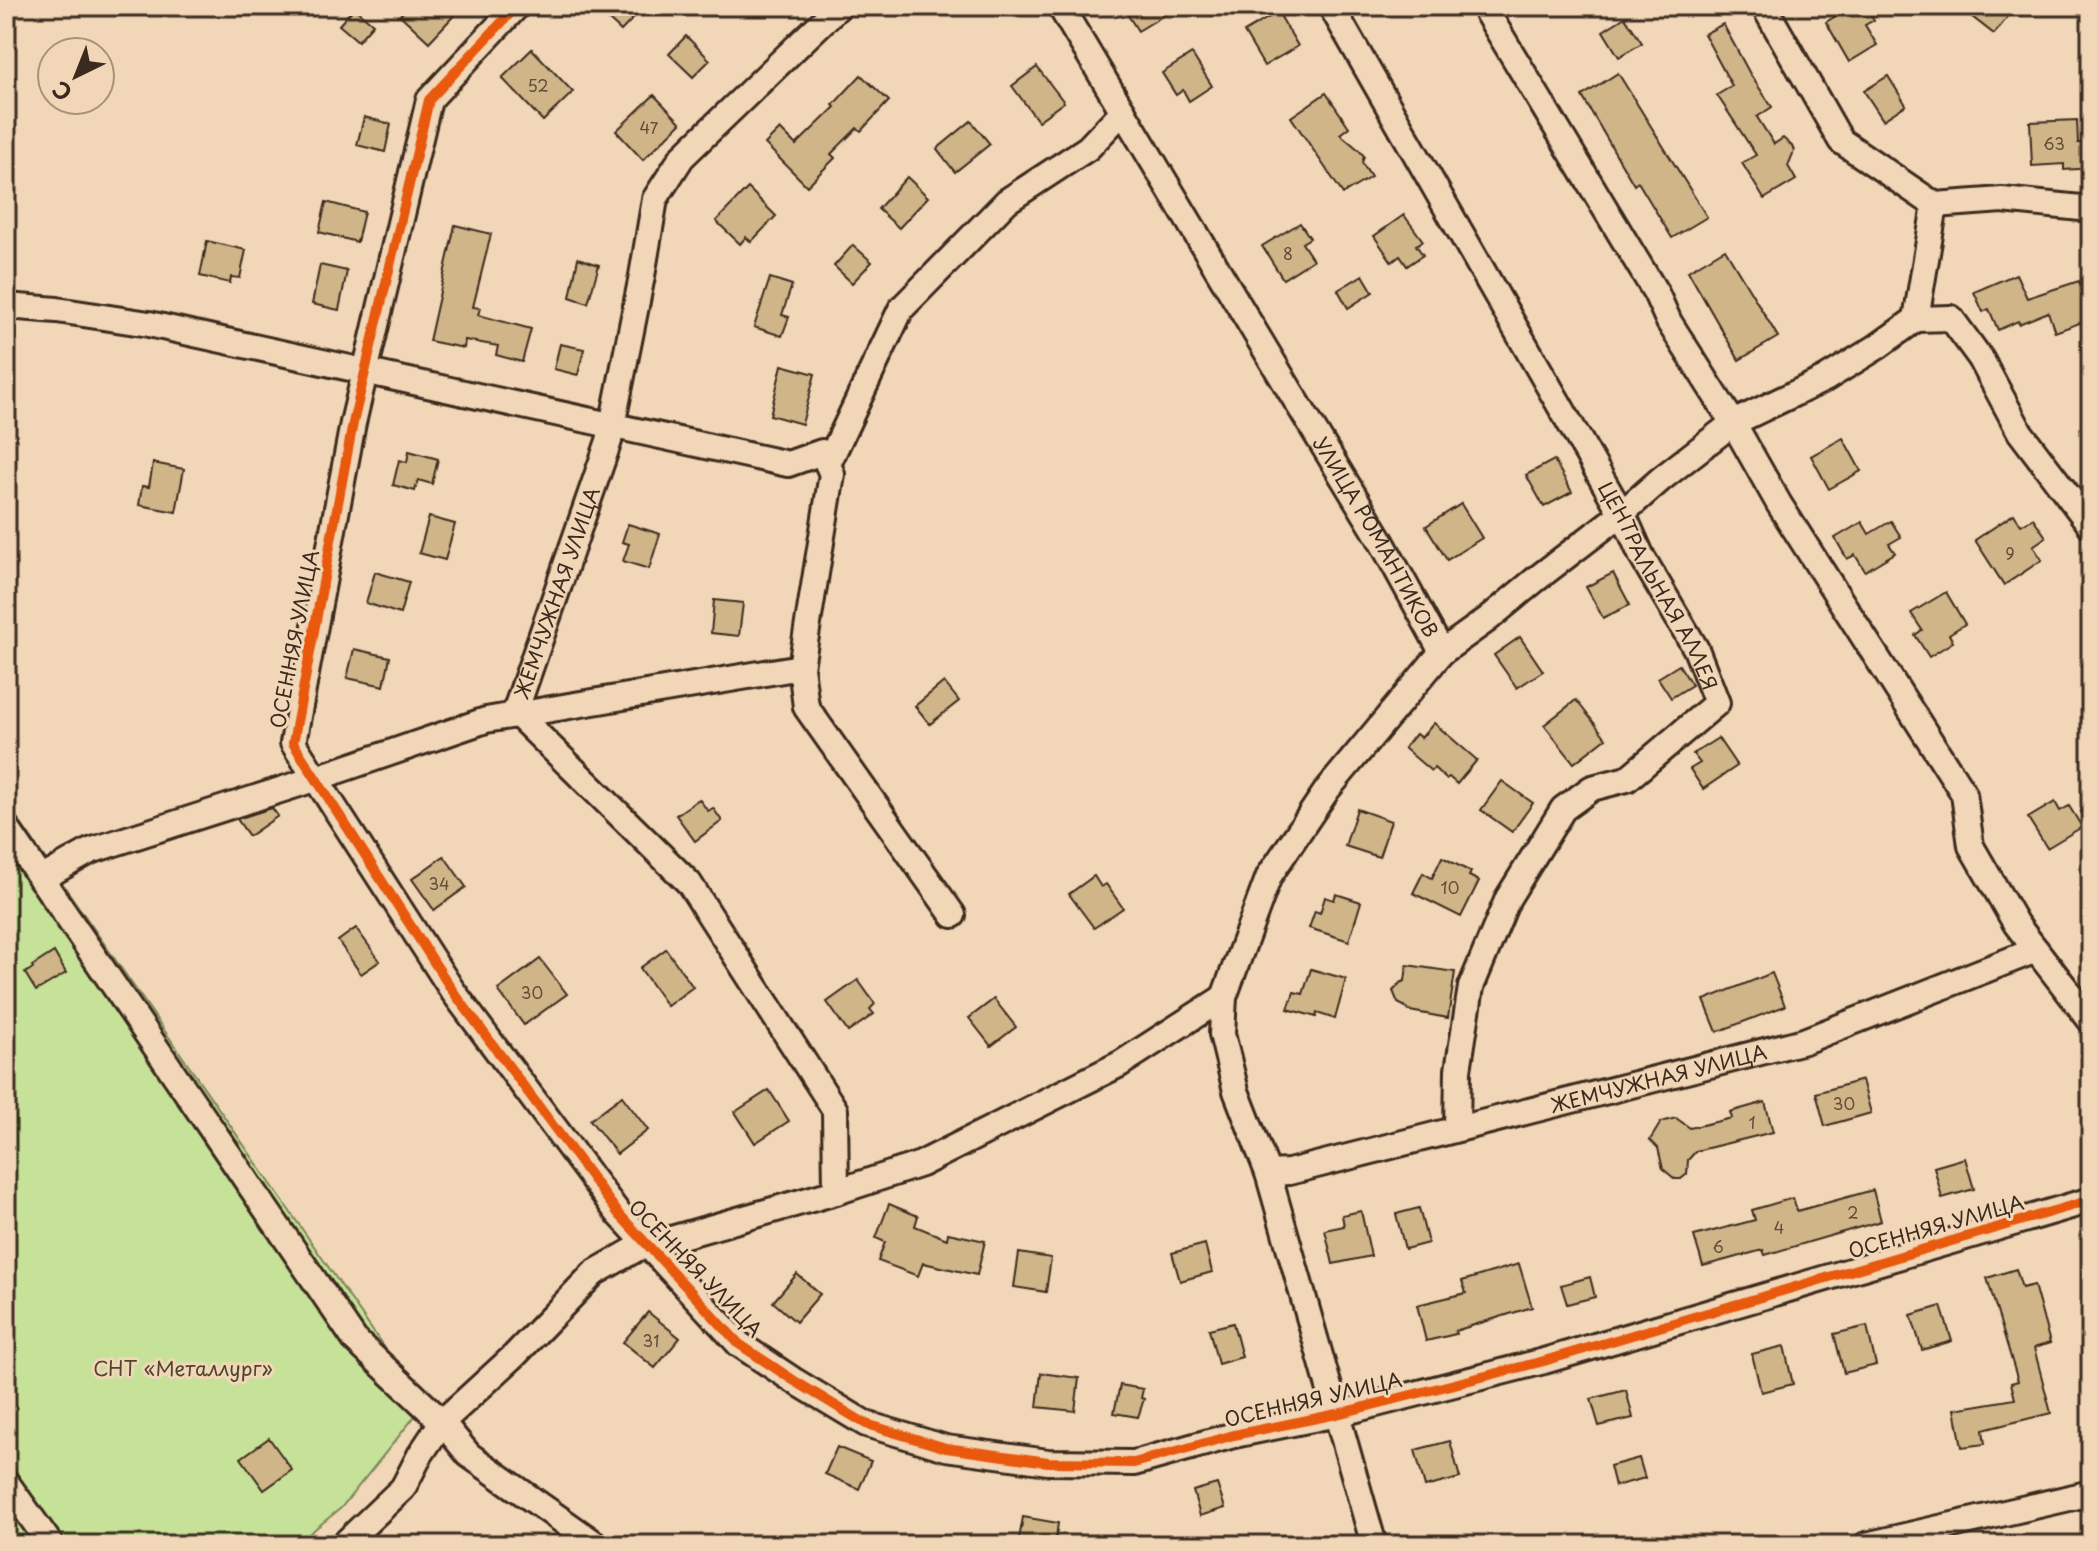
<svg xmlns="http://www.w3.org/2000/svg" width="2097" height="1551" font-family="'Playpen Sans',sans-serif">
<rect width="100%" height="100%" fill="#f1d7b8"/>
<filter id="ink" filterUnits="userSpaceOnUse"><feTurbulence type="fractalNoise" baseFrequency=".0125" numOctaves="2"/><feDisplacementMap in="SourceGraphic" scale="16" xChannelSelector="R" yChannelSelector="G"/><feConvolveMatrix kernelMatrix="1 2 1 2 8 2 1 2 1" color-interpolation-filters="sRGB"/></filter>
<g filter="url(#ink)">
<polygon fill="#c6e299" stroke="#80865c" stroke-width="2" points="6,802 424,1405 341,1508 295,1545 6,1545"/>
<g fill="#d0b589" stroke="#3b2a1e" stroke-width="2">
<polygon points="409,6 463,6 429,42 400,15"/>
<polygon points="594,6 645,6 621,31"/>
<polygon points="1122,6 1179,6 1138,31"/>
<polygon points="1852,6 1866,6 1874,20 1865,25 1877,45 1849,62 1826,22"/>
<polygon points="1958,6 2000,6 2010,14 1994,34"/>
<polygon points="354,8 373,24 358,41 339,25"/>
<polygon points="1278,12 1298,46 1264,66 1244,32"/>
<polygon points="1625,17 1642,43 1619,57 1603,31"/>
<polygon points="1723,24 1750,74 1772,107 1757,117 1774,144 1783,138 1792,146 1794,151 1788,166 1796,180 1764,199 1742,163 1756,155 1717,95 1732,86 1704,34"/>
<polygon points="686,36 710,60 693,77 669,54"/>
<polygon points="532,49 573,92 543,121 502,78"/>
<polygon points="1192,54 1212,86 1189,101 1183,90 1176,95 1162,73"/>
<polygon points="1037,67 1064,102 1038,121 1012,86"/>
<polygon points="1618,73 1707,217 1672,238 1638,182 1634,185 1582,96"/>
<polygon points="861,75 889,101 861,131 857,128 831,154 835,158 807,186 765,144 780,129 796,145 835,107 833,105"/>
<polygon points="1888,76 1906,105 1883,120 1864,91"/>
<polygon points="1326,93 1349,127 1340,134 1359,150 1364,156 1362,163 1371,177 1343,194 1291,117"/>
<polygon points="654,95 681,123 643,160 616,131"/>
<polygon points="364,117 391,124 385,152 357,145"/>
<polygon points="2077,120 2078,143 2091,143 2091,168 2064,170 2064,164 2032,166 2030,122"/>
<polygon points="971,121 990,144 955,172 937,149"/>
<polygon points="907,177 928,197 899,228 878,209"/>
<polygon points="748,188 776,216 751,242 746,237 740,244 716,221"/>
<polygon points="326,202 364,212 357,242 319,232"/>
<polygon points="1404,215 1423,241 1416,245 1423,255 1407,266 1400,256 1392,262 1374,236"/>
<polygon points="1300,223 1310,238 1302,243 1313,260 1283,279 1262,246"/>
<polygon points="455,225 491,234 473,307 480,308 478,315 531,329 522,362 496,355 498,346 465,340 464,348 429,341"/>
<polygon points="207,241 246,250 240,278 231,277 230,283 200,276"/>
<polygon points="853,245 872,262 852,283 834,266"/>
<polygon points="1725,249 1778,337 1739,360 1688,271"/>
<polygon points="578,258 599,265 588,303 570,297"/>
<polygon points="320,265 347,271 339,310 312,304"/>
<polygon points="2016,274 2027,298 2079,281 2091,319 2055,332 2048,312 2019,324 2018,321 1998,330 1989,309 1983,312 1974,292"/>
<polygon points="1363,275 1373,292 1348,308 1338,290"/>
<polygon points="770,278 792,285 782,315 789,317 782,336 754,327"/>
<polygon points="560,344 584,349 578,375 554,369"/>
<polygon points="782,365 815,374 802,424 770,415"/>
<polygon points="1843,438 1861,471 1829,489 1811,456"/>
<polygon points="409,451 438,459 432,484 418,480 415,491 393,485 399,460 407,462"/>
<polygon points="1554,460 1572,492 1544,507 1526,475"/>
<polygon points="153,463 184,469 176,512 139,505 142,486 149,487"/>
<polygon points="1461,504 1482,538 1447,560 1426,526"/>
<polygon points="2014,514 2021,525 2033,518 2046,537 2033,546 2042,560 2004,585 1975,540"/>
<polygon points="429,517 455,524 445,560 419,553"/>
<polygon points="1891,521 1901,537 1889,544 1895,553 1865,571 1855,555 1847,559 1835,538 1862,522 1869,534"/>
<polygon points="628,524 660,534 649,569 623,561 629,544 622,542"/>
<polygon points="375,572 409,582 400,614 366,603"/>
<polygon points="1613,573 1630,605 1603,618 1586,587"/>
<polygon points="1946,592 1965,624 1949,634 1953,642 1929,657 1915,635 1922,630 1911,613"/>
<polygon points="714,600 743,603 739,636 711,633"/>
<polygon points="1520,637 1543,671 1517,688 1494,655"/>
<polygon points="354,649 390,657 384,686 347,678"/>
<polygon points="1679,665 1692,685 1671,698 1658,678"/>
<polygon points="944,682 959,701 930,724 915,706"/>
<polygon points="1576,700 1606,738 1574,763 1544,725"/>
<polygon points="1434,723 1477,760 1457,784 1449,777 1446,779 1434,768 1431,771 1404,748 1416,734 1421,738"/>
<polygon points="1718,738 1737,766 1703,789 1690,769 1700,763 1693,754"/>
<polygon points="1502,781 1533,803 1512,832 1481,810"/>
<polygon points="699,799 708,811 713,808 722,821 695,841 676,815"/>
<polygon points="2055,802 2060,811 2069,806 2082,827 2047,848 2028,818"/>
<polygon points="272,808 278,816 249,836 237,819"/>
<polygon points="1357,809 1391,821 1379,857 1345,846"/>
<polygon points="444,856 466,887 434,910 412,879"/>
<polygon points="1442,857 1471,872 1469,876 1479,881 1461,917 1413,893 1423,873 1432,878"/>
<polygon points="1094,876 1101,887 1106,884 1123,908 1094,928 1069,894"/>
<polygon points="1336,894 1361,902 1349,941 1309,928 1315,911 1320,913 1325,897 1334,900"/>
<polygon points="356,928 380,961 361,974 338,941"/>
<polygon points="666,949 693,987 667,1006 640,968"/>
<polygon points="54,952 66,973 36,991 25,973 33,968 32,966"/>
<polygon points="540,959 567,994 524,1025 498,990"/>
<polygon points="1407,965 1455,972 1448,1018 1410,1011 1404,1006 1398,1003 1393,991 1400,983 1405,981"/>
<polygon points="1311,969 1346,979 1335,1019 1317,1013 1316,1017 1288,1009 1294,992 1303,994"/>
<polygon points="1772,973 1785,1006 1717,1032 1704,1000"/>
<polygon points="858,980 875,1004 870,1009 874,1014 848,1032 827,1002"/>
<polygon points="994,999 1016,1027 991,1046 969,1018"/>
<polygon points="1862,1080 1871,1113 1825,1126 1816,1093"/>
<polygon points="769,1090 789,1121 755,1143 735,1112"/>
<polygon points="622,1096 648,1130 617,1154 590,1120"/>
<polygon points="1765,1102 1773,1132 1696,1151 1688,1160 1687,1174 1681,1179 1675,1179 1663,1169 1658,1148 1650,1140 1661,1122 1676,1118 1690,1128 1732,1118 1730,1112"/>
<polygon points="1965,1158 1974,1189 1942,1198 1934,1167"/>
<polygon points="1873,1190 1881,1221 1765,1255 1763,1250 1703,1266 1694,1236 1755,1220 1752,1210 1793,1198 1797,1211"/>
<polygon points="889,1204 918,1216 915,1226 947,1239 948,1233 985,1241 977,1275 923,1263 918,1276 878,1261 885,1242 876,1238"/>
<polygon points="1419,1208 1428,1243 1405,1249 1396,1214"/>
<polygon points="1361,1211 1371,1256 1333,1264 1325,1230 1344,1226 1342,1215"/>
<polygon points="1205,1244 1212,1272 1180,1281 1172,1253"/>
<polygon points="1019,1253 1051,1258 1046,1292 1014,1287"/>
<polygon points="1519,1264 1532,1307 1455,1331 1456,1334 1426,1341 1417,1305 1466,1293 1462,1281"/>
<polygon points="2016,1269 2022,1288 2034,1285 2050,1343 2034,1348 2051,1413 1983,1430 1985,1444 1962,1447 1955,1409 2015,1399 2011,1383 2018,1381 1987,1278"/>
<polygon points="797,1274 820,1294 796,1322 773,1302"/>
<polygon points="1590,1277 1595,1297 1567,1304 1561,1285"/>
<polygon points="1941,1306 1952,1341 1922,1350 1911,1315"/>
<polygon points="648,1312 680,1338 655,1368 623,1342"/>
<polygon points="1233,1323 1242,1357 1218,1364 1209,1329"/>
<polygon points="1867,1326 1876,1365 1844,1373 1834,1334"/>
<polygon points="1784,1346 1793,1384 1761,1392 1752,1354"/>
<polygon points="1041,1373 1079,1378 1075,1411 1037,1407"/>
<polygon points="1120,1385 1143,1389 1141,1398 1144,1399 1138,1417 1114,1413"/>
<polygon points="1626,1390 1633,1418 1599,1426 1591,1399"/>
<polygon points="269,1438 292,1470 264,1490 241,1458"/>
<polygon points="1450,1441 1460,1478 1425,1487 1415,1450"/>
<polygon points="837,1447 871,1461 859,1489 825,1474"/>
<polygon points="1639,1458 1645,1478 1615,1486 1610,1466"/>
<polygon points="1217,1484 1225,1508 1200,1516 1193,1491"/>
<polygon points="1023,1517 1058,1523 1055,1545 1018,1545"/>
</g>
<g fill="none" stroke-linecap="round" stroke-linejoin="round">
<g stroke="#3b2a1e" stroke-width="30">
<g id="minor">
<polyline points="517,6 429,100 353,423 293,743 452,990 618,1213 739,1344 793,1380 866,1424 946,1448 1048,1462 1134,1463 1234,1435 1337,1414 1544,1361 2091,1200"/>
<path id="s1" d="M1060 6 1289 389 1379 537 1442 652 1327 790 1269 876 1224 997 1222 1034 1236 1091 1268 1173 1374 1545"/>
<path id="s2" d="M1331 6 1627 523 1642 557 1696 649 1717 703 1627 779 1592 788 1563 809 1508 898 1471 987 1458 1070 1457 1128"/>
<polyline points="1483,6 1656,293 1669,322 1735,426 1779,504 1964,794 1971,846 2016,924 2091,1021"/>
<polyline points="1764,6 1841,141 1935,205 2002,200 2091,209"/>
<polyline points="1935,205 1916,319 1951,318 1981,359 2020,432 2091,526"/>
<polyline points="6,306 57,310 149,324 788,464 822,452 832,474 801,667 806,707 953,915"/>
<polyline points="828,464 901,309 1007,201 1088,148 1123,111"/>
<polyline points="1442,652 1488,619 1535,580 1621,514 1661,479 1733,423 1825,379 1877,347 1916,319"/>
<polyline points="6,827 355,1340 442,1422 469,1455 597,1545"/>
<polyline points="41,879 90,851 299,784 486,720 801,667"/>
<path id="s3" d="M1268 1173 1289 1172 1804 1041 2036 950"/>
<path id="s4" d="M836 1192 835 1110 689 883 515 712 609 441 642 276 655 199 682 157 839 6"/>
<polyline points="6,1482 51,1545"/>
<polyline points="343,1545 403,1488 420,1455 442,1422 514,1356 594,1273 636,1249 836,1192 921,1164 1120,1064 1224,997"/>
<polyline points="1866,1545 2091,1493"/>
</g>
</g>
<use href="#minor" stroke="#f1d7b8" stroke-width="24"/>
<g stroke="#f1d7b8" stroke-width="15">
<polyline id="cycleway" points="517,6 429,100 353,423 293,743 452,990 618,1213 739,1344 793,1380 866,1424 946,1448 1048,1462 1134,1463 1234,1435 1337,1414 1544,1361 2091,1200"/>
</g>
<use href="#cycleway" stroke="#e8590c" stroke-width="10"/>
</g>
</g>
<g text-anchor="middle" dominant-baseline="central" stroke-width="6" stroke-linejoin="round" paint-order="stroke">
<g font-size="16" fill="#604d39">
<text x="538" y="85">52</text>
<text x="649" y="127">47</text>
<text x="2054" y="143">63</text>
<text x="1288" y="253">8</text>
<text x="2010" y="553">9</text>
<text x="439" y="883">34</text>
<text x="1450" y="887">10</text>
<text x="532" y="992">30</text>
<text x="1844" y="1103">30</text>
<text x="1752" y="1122">1</text>
<text x="1853" y="1212">2</text>
<text x="1779" y="1227">4</text>
<text x="1718" y="1246">6</text>
<text x="651" y="1340">31</text>
</g>
<g font-size="20" fill="#3b2a1e" stroke="#f1d7b8">
<text stroke="none"><textPath href="#s1" startOffset="618">УЛИЦА РОМАНТИКОВ</textPath></text>
<text stroke="none"><textPath href="#s2" startOffset="666">ЦЕНТРАЛЬНАЯ АЛЛЕЯ</textPath></text>
<text stroke="none"><textPath href="#s4" startOffset="722">ЖЕМЧУЖНАЯ УЛИЦА</textPath></text>
<text transform="translate(294 639) rotate(-79)">ОСЕННЯЯ УЛИЦА</text>
<text stroke="none"><textPath href="#s3" startOffset="402">ЖЕМЧУЖНАЯ УЛИЦА</textPath></text>
<text transform="translate(1936 1226) rotate(-16)">ОСЕННЯЯ УЛИЦА</text>
<text transform="translate(696 1268) rotate(46)">ОСЕННЯЯ УЛИЦА</text>
<text transform="translate(1313 1399) rotate(-13)">ОСЕННЯЯ УЛИЦА</text>
</g>
<g font-size="20" fill="#504630" stroke="#f1d7b8">
<text x="183" y="1368">СНТ «Металлург»</text>
</g>
</g>
<rect width="2097" height="1551" fill="none" stroke="#f1d7b8" stroke-width="32"/>
<rect x="16" y="16" width="2065" height="1519" fill="none" stroke="#3b2a1e" stroke-width="3" filter="url(#ink)"/>
<g transform="translate(76 76) rotate(223)"><circle r="38" fill="#f1d7b8" stroke="#a8927a" stroke-width="2"/>
<path d="M0-6L14 30L0 20L-14 30Z" fill="#3b2a1e"/>
<text y="-12" font-size="22" font-weight="bold" text-anchor="middle" fill="#3b2a1e">С</text>
</g>
</svg>
